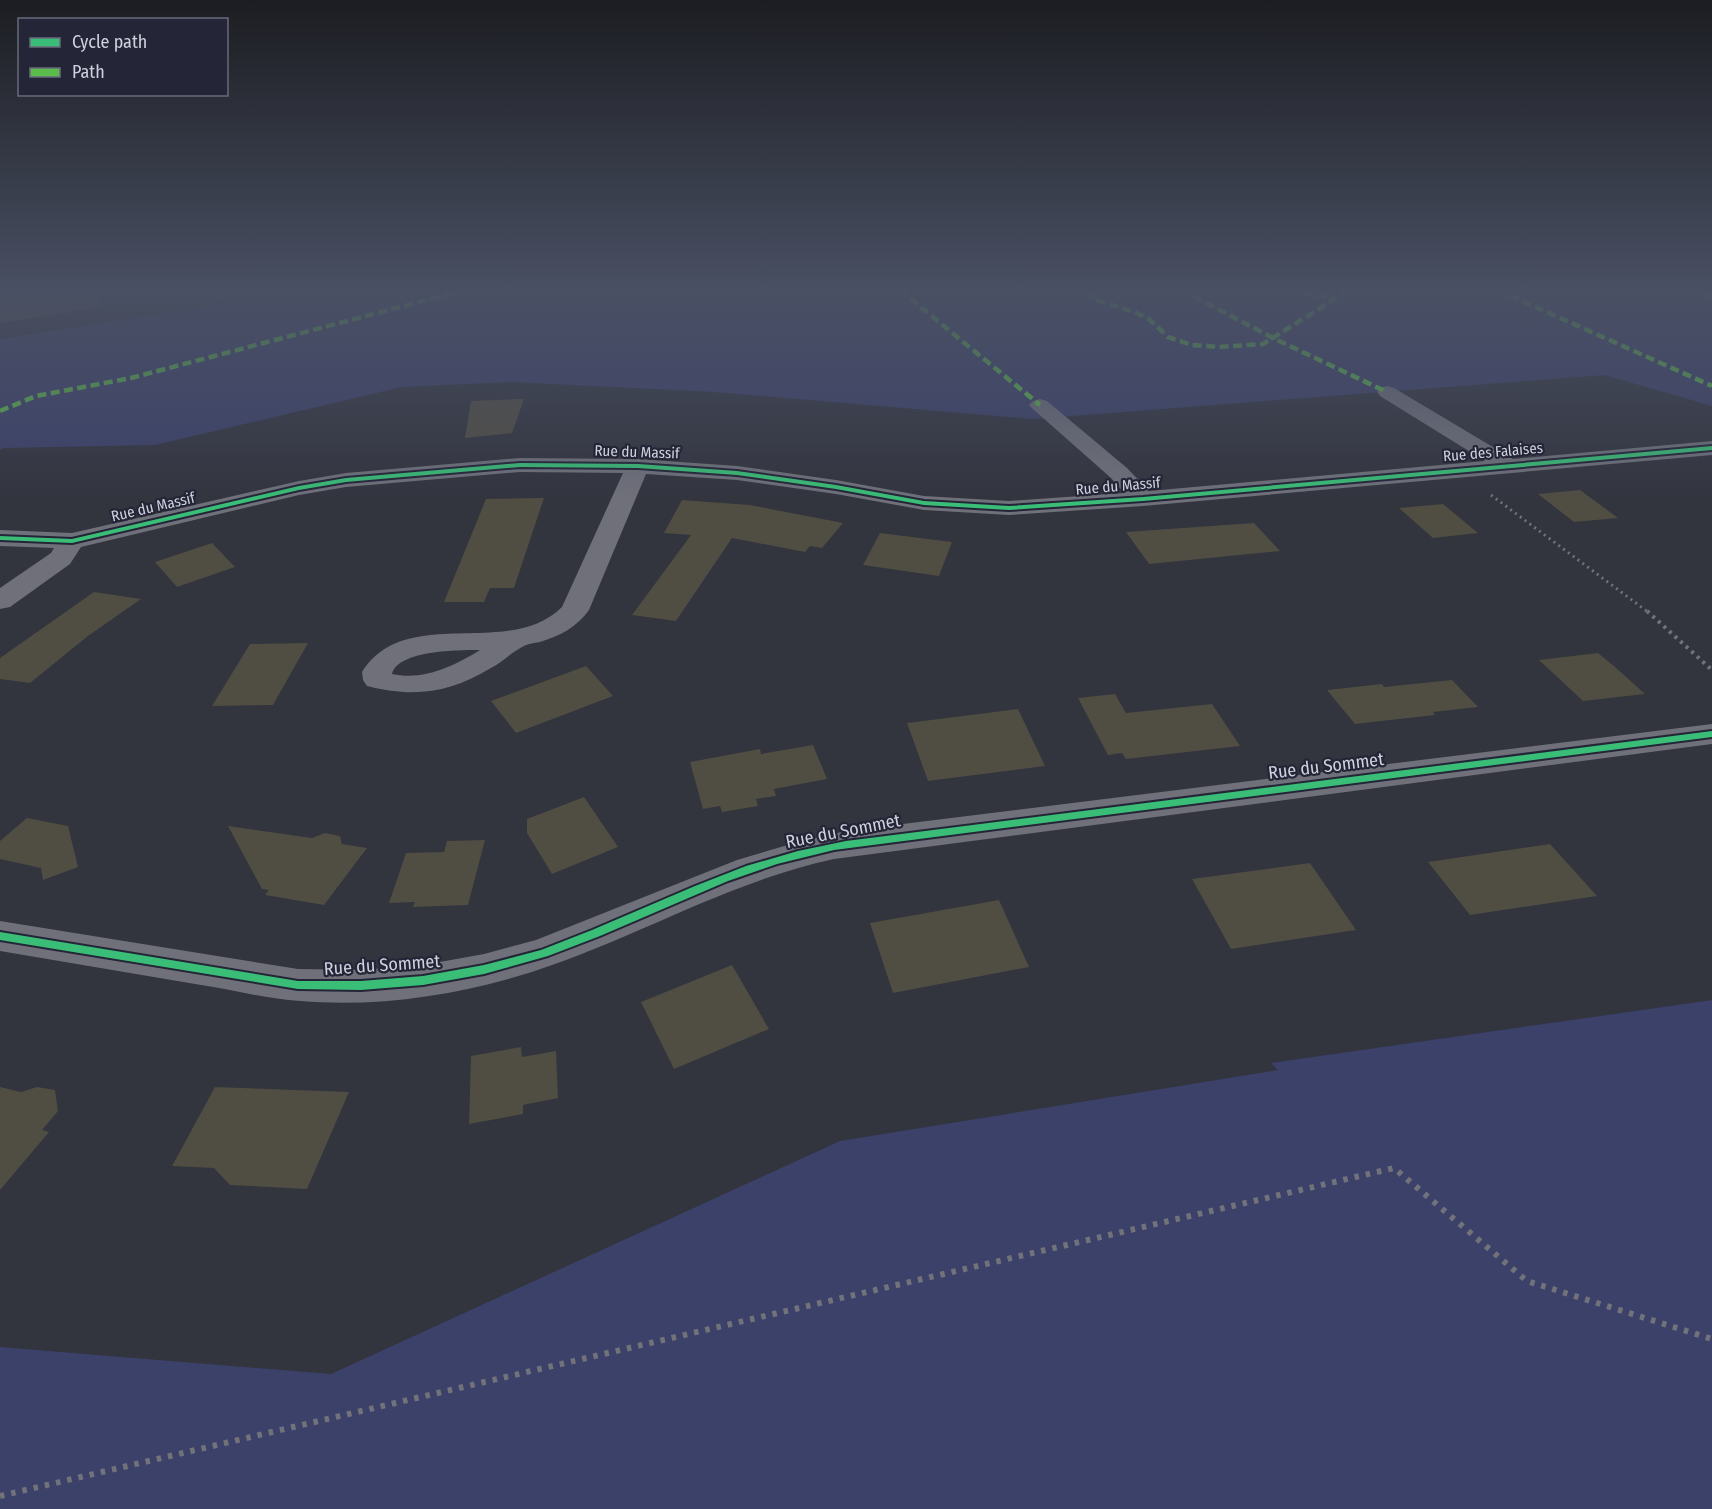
<svg xmlns="http://www.w3.org/2000/svg" width="1712" height="1509" font-family="'Fira Sans Condensed',sans-serif">
<rect width="100%" height="100%" fill="#32343e"/>
<g fill="#3c416a">
<polygon points="311,290 1712,290 1712,406 1605,375 1033,419 714,392 512,382 402,387 155,445 4,448 0,450 0,339"/>
<polygon points="1712,1000 1712,1509 0,1509 0,1347 331,1374 840,1141 1278,1070 1271,1063"/>
</g>
<g fill="#504d43">
<polygon points="0,290 99,290 101,307 0,323"/>
<polygon points="524,399 512,433 465,438 471,401"/>
<polygon points="1580,490 1618,518 1574,522 1538,494"/>
<polygon points="544,498 514,588 490,588 484,602 444,602 486,499"/>
<polygon points="682,500 750,505 843,523 822,548 810,546 805,552 732,538 676,621 632,615 691,535 664,533"/>
<polygon points="1443,504 1478,533 1433,538 1399,508"/>
<polygon points="1254,523 1280,551 1149,564 1126,532"/>
<polygon points="880,533 952,542 939,576 863,565"/>
<polygon points="212,543 235,567 177,587 155,562"/>
<polygon points="94,592 141,599 88,636 30,683 0,679 0,658"/>
<polygon points="308,643 273,705 212,706 250,644"/>
<polygon points="1598,653 1615,667 1645,694 1583,701 1539,660"/>
<polygon points="586,666 613,696 516,733 491,701"/>
<polygon points="1452,680 1478,707 1433,712 1435,715 1355,724 1327,690 1382,684 1384,687"/>
<polygon points="1115,694 1126,713 1212,704 1240,746 1126,759 1122,753 1108,755 1078,698"/>
<polygon points="1018,709 1045,766 928,781 907,723"/>
<polygon points="813,745 827,779 774,789 776,796 756,799 758,806 722,812 720,806 703,809 690,762 760,749 761,754"/>
<polygon points="584,797 618,847 552,874 527,833 527,819"/>
<polygon points="27,818 68,826 78,867 43,880 41,868 0,859 0,841"/>
<polygon points="228,826 312,838 325,833 340,836 342,844 367,848 324,905 265,895 269,890 262,889"/>
<polygon points="485,840 468,905 413,907 415,902 389,903 406,853 444,852 447,841"/>
<polygon points="1550,844 1597,896 1470,915 1428,862"/>
<polygon points="1310,863 1356,930 1231,949 1192,879"/>
<polygon points="999,900 1029,967 893,993 870,923"/>
<polygon points="732,965 769,1029 674,1069 641,1002"/>
<polygon points="521,1047 522,1057 556,1051 558,1098 523,1105 523,1114 469,1124 471,1056"/>
<polygon points="0,1087 21,1092 37,1087 55,1090 58,1111 42,1130 49,1132 0,1190"/>
<polygon points="215,1087 349,1092 307,1189 230,1185 214,1168 172,1166"/>
</g>
<g fill="none" stroke-linecap="round" stroke-linejoin="round">
<polyline stroke="#71727a" stroke-width="3" stroke-dasharray="2 4" stroke-linecap="butt" points="1491,495 1648,612"/>
<polyline stroke="#71727a" stroke-width="4" stroke-dasharray="3 4.5" stroke-linecap="butt" points="1647,611 1712,670"/>
<polyline stroke="#71727a" stroke-width="6" stroke-dasharray="4.5 7" stroke-linecap="butt" points="0,1496 1394,1168 1527,1281 1712,1339"/>
<g fill="#6f707a" fill-rule="evenodd">
<polygon points="1690,290 1712,290 1712,300 1693,294"/>
<path d="M1387 386 1394 388 1513 459 1712 441V455L1143 506 1009 515 924 510 836 494 737 480 646 474 589 610C577 627 560 636 540 642 534 643 527 644 522 647 511 653 502 662 491 668 449 693 415 698 367 686L363 680 362 672C406 603 509 660 562 607L623 473 520 472 346 487 299 495 81 547 70 564 10 607 0 609V588L51 553 54 548 0 546V530L72 533 299 481 346 473 520 458 638 459 737 466 836 480 924 496 1009 501 1124 493 1111 478 1033 409 1029 405 1033 401 1040 399 1047 401 1127 468 1149 491 1485 461 1380 396 1377 392 1380 388ZM480 650C454 666 424 681 392 674 398 650 459 650 480 650Z"/>
<path d="M1712 724V744L834 859C722 883 625 945 515 977 446 997 372 1007 300 1001 267 999 234 990 201 985 134 974 67 962 0 951V921L298 969 361 970 423 965 484 954 536 940 737 860 798 842 846 831Z"/>
</g>
<g stroke="#5cbc4b" stroke-width="4.5" stroke-dasharray="9 4.5" stroke-linecap="butt">
<polyline points="900,290 1040,405"/>
<polyline points="1094,290 1091,295 1096,300 1135,312 1149,319 1168,337 1192,345 1218,347 1263,344 1349,290"/>
<polyline points="1182,290 1273,338 1387,392"/>
<polyline points="1291,290 1335,299"/>
<polyline points="1498,290 1712,386"/>
<polyline points="0,411 36,396 131,378 453,293 473,290"/>
</g>
<g stroke="#242638" stroke-width="4">
<g id="cycleway">
<polygon points="1712,446 1712,450 1143,501 1009,510 924,505 836,489 737,475 638,468 520,467 346,482 299,490 72,543 0,540 0,536 72,539 299,486 346,478 520,463 638,464 737,471 836,485 924,501 1009,506 1143,497"/>
<polygon points="1712,731 1712,737 834,850 777,864 728,881 600,936 548,956 484,974 423,985 361,990 298,989 0,940 0,932 298,981 361,981 423,976 484,965 541,950 592,930 695,886 746,866 798,851 846,841"/>
</g>
</g>
<use href="#cycleway" fill="#3abd76" fill-rule="evenodd"/>
</g>
<linearGradient id="sky" x2="0" y2="1"><stop stop-color="#1c1d22"/><stop offset="0.58" stop-color="#495063"/><stop offset="1" stop-color="#495063" stop-opacity="0"/></linearGradient>
<rect width="1712" height="501" fill="url(#sky)"/>
<g text-anchor="middle" dominant-baseline="central" stroke-width="4.5" stroke-linejoin="round" paint-order="stroke">
<g font-size="15" fill="#cfd1dd" stroke="#242638">
<text transform="translate(637 452) rotate(2)">Rue du Massif</text>
<text transform="translate(1493 452) rotate(-5)">Rue des Falaises</text>
<text transform="translate(1118 486) rotate(-5)">Rue du Massif</text>
<text transform="translate(153 507) rotate(-13)">Rue du Massif</text>
</g>
<g font-size="18" fill="#cfd1dd" stroke="#242638">
<text transform="translate(1326 766) rotate(-7)">Rue du Sommet</text>
<text transform="translate(843 831) rotate(-11)">Rue du Sommet</text>
<text transform="translate(382 965) rotate(-4)">Rue du Sommet</text>
</g>
</g>
<rect x="18" y="18" width="210" height="78" fill="#242638" stroke="#686a7a" stroke-width="1.5"/>
<rect x="30" y="38" width="30" height="9" fill="#3abd76" stroke="#686a7a" stroke-width="1.5"/>
<text x="72" y="48" font-size="18" fill="#cfd1dd">Cycle path</text>
<rect x="30" y="68" width="30" height="9" fill="#5cbc4b" stroke="#686a7a" stroke-width="1.5"/>
<text x="72" y="78" font-size="18" fill="#cfd1dd">Path</text>
</svg>
